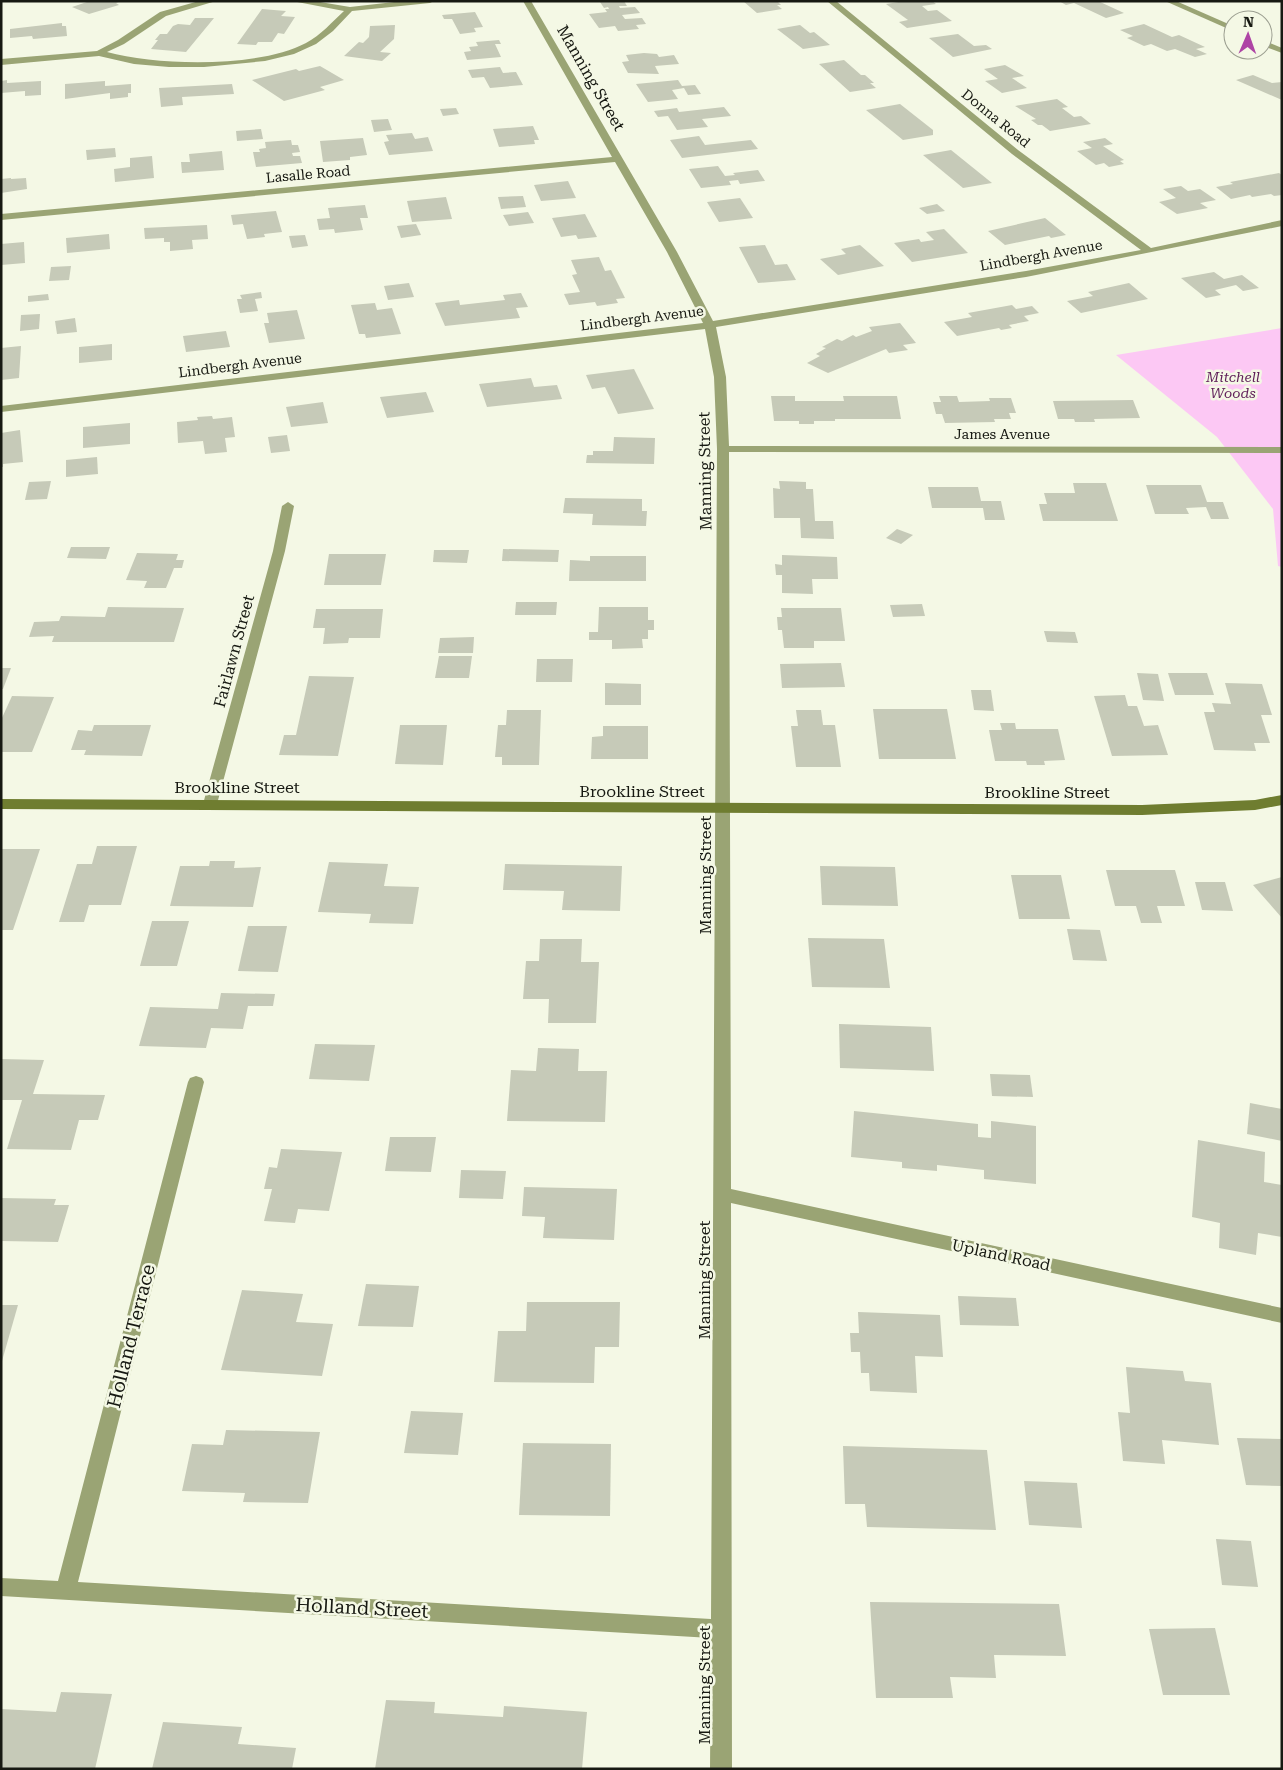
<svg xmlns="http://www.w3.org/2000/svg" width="1283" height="1770" font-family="'Roboto Serif',serif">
<rect width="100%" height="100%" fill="#f4f8e5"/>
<polygon fill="#fcc8f4" points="1282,328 1282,567 1278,566 1273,509 1217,437 1116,355"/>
<g fill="#c6cab8">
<polygon points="90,1 121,1 116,3 119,5 89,14 72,7"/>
<polygon points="612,1 624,1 627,6 619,6 620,8 635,7 640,13 622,15 625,19 642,18 646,24 636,25 639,29 618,31 615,26 599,28 589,14 607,12 605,9 609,9 608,7 604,8 600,2"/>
<polygon points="743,1 777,1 781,5 777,5 782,9 757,13"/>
<polygon points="905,1 932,1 936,4 922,6 928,11 937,10 952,21 907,28 899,22 908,20 886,4"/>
<polygon points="1059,1 1098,1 1124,13 1106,18 1074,3 1066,5"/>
<polygon points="262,9 286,11 281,16 295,17 284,34 278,33 272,42 258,42 256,45 237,44"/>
<polygon points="475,12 483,27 474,28 476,32 460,34 452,19 444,19 442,15"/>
<polygon points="195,18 214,18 186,52 151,49 158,40 155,40 160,34 167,34 173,26 178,24 190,25"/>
<polygon points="62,23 62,26 66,26 67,36 33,39 32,36 10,38 10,29"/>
<polygon points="1144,24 1172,37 1179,35 1205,47 1196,49 1207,54 1195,57 1175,49 1167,51 1151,44 1144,46 1127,38 1133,36 1120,30"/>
<polygon points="395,25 394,39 380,52 391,53 382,61 344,56 359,42 363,43 369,37 370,26"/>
<polygon points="800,25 810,33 814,32 830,45 803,49 777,29"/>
<polygon points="958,34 974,46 986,45 992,49 953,57 929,38"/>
<polygon points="499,40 501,44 495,44 501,57 467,60 464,52 471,51 469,47 478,46 476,42"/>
<polygon points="644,53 657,54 659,57 674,55 679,64 655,66 659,74 628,73 622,62 629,61 626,55"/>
<polygon points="844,60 861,75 865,75 874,83 870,83 876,88 850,92 819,64"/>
<polygon points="1005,65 1024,76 1012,78 1027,88 1002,93 985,81 998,79 984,69"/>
<polygon points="320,66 344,80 320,87 325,90 284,101 252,80 296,69 299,71"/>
<polygon points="500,67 503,73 516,72 523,85 490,88 484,77 472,78 468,70"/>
<polygon points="1253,75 1272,83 1282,82 1282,100 1236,80"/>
<polygon points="7,80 7,83 41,81 41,95 25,96 25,91 1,93 1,81"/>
<polygon points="678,80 682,86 695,85 701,94 688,95 684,88 672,90 678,99 648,102 636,84"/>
<polygon points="105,81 105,86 131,84 131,93 128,93 128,97 110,99 110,93 65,99 65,84"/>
<polygon points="232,84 234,94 182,97 183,105 161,107 159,88"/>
<polygon points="1057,99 1068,107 1062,108 1074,117 1081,116 1091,124 1050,131 1042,125 1038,125 1031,120 1036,119 1015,106"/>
<polygon points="900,104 933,130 933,135 903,140 866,110"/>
<polygon points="724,107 731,116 702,119 708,127 677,130 668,116 658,117 654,111 677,108 679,112"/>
<polygon points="456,108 459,114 443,116 440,109"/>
<polygon points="388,119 392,130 374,132 371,120"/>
<polygon points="533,126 539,140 534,140 535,144 499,147 493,129"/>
<polygon points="261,129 263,139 237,141 236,131"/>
<polygon points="412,133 415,139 428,137 433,151 389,155 384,142 389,141 386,135"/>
<polygon points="699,136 705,145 751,140 758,149 682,158 670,140"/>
<polygon points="363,138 367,155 350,157 350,160 323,162 320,141"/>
<polygon points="1105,138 1113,144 1103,146 1124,160 1120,161 1124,164 1109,167 1104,163 1096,165 1077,151 1092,148 1083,142"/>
<polygon points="291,140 292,145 298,145 300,152 292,153 293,156 300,156 302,163 256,167 253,152 260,152 259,149 266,148 265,142"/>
<polygon points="115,148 116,157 87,160 86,150"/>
<polygon points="951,150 992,183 963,188 923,155"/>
<polygon points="222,151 224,170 182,173 181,162 190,162 189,154"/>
<polygon points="152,156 154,178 115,182 114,169 130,167 130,158"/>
<polygon points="718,166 725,176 735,175 733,173 758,170 765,181 740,184 738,180 729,181 731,185 701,188 689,169"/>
<polygon points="1279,173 1282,175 1282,195 1274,196 1271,194 1252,197 1250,195 1231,199 1216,187 1233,184 1230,182"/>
<polygon points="11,178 11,179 26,178 27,189 1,193 1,179"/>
<polygon points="568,181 576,198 541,201 534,185"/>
<polygon points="1181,186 1188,191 1200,189 1216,200 1200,203 1208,208 1177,214 1159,202 1176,198 1163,189"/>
<polygon points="523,196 526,207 501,209 498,197"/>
<polygon points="446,197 452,219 412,222 407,201"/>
<polygon points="740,198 753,218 719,222 707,202"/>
<polygon points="937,204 945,211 927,214 919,208"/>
<polygon points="365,205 368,218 360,218 363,230 335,233 334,229 319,230 317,219 330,218 328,208"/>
<polygon points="276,211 282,232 264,234 265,237 247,239 243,224 233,225 231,215"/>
<polygon points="528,212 534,223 509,226 503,215"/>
<polygon points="585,214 597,237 578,239 576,235 561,237 552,218"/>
<polygon points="1045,218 1066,235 1051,238 1049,236 1005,245 988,231"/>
<polygon points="416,224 421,235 401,238 397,226"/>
<polygon points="207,225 208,239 192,240 193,249 170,251 170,242 164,242 164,238 145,239 144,228"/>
<polygon points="944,229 968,253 912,262 894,243 919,239 921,242 934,240 926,232"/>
<polygon points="109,234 110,249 67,253 66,238"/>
<polygon points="305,235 308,246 292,248 289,236"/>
<polygon points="24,242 25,263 1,265 1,244"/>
<polygon points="765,245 775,265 787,264 796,280 758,283 739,247"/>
<polygon points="860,245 884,266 838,275 820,259 846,254 841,249"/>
<polygon points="599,257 605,271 611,270 625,298 616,299 618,303 597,306 595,302 569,305 564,294 580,292 572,275 577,274 571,260"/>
<polygon points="71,266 69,280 49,281 51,267"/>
<polygon points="1214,272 1224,279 1242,275 1259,288 1243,291 1236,285 1215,290 1221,295 1206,298 1181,278"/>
<polygon points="409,283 414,297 388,300 384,286"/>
<polygon points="1129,283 1148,299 1081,313 1067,301 1093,296 1088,292"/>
<polygon points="261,292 262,298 255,299 258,311 240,313 237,299 242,299 240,295"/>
<polygon points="521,293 528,307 516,308 520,318 445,326 435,303 459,300 460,305 505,300 503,295"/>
<polygon points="48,294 49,300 28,302 28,296"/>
<polygon points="375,303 377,310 392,308 401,334 366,338 365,334 359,334 351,305"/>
<polygon points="1012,305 1016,309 1032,306 1039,313 1024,316 1029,321 1009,325 1012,328 1001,330 999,328 957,336 944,322 972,317 968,313"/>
<polygon points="297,310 305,339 269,343 264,323 269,323 267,313"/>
<polygon points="40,314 39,329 20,331 21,315"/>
<polygon points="75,318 77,332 57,334 55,321"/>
<polygon points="900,323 916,343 903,345 908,350 889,353 886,349 828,373 807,363 820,356 816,354 826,348 822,347 837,339 842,341 853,335 856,337 872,331 869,327"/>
<polygon points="226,331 230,347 186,352 183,336"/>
<polygon points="112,344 112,360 79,363 79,347"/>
<polygon points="21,346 19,378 1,380 1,348"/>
<polygon points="634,369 654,409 618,414 605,387 592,389 586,375"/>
<polygon points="531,378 534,387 557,385 562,399 487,407 479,384"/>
<polygon points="426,392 434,412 387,418 380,397"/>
<polygon points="771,396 795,396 795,401 844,401 843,396 897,396 901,419 835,419 835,421 814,421 814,424 799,424 799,421 774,421"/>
<polygon points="939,396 957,396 959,402 990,401 989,398 1011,398 1016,413 1009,413 1011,419 994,419 995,422 945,423 942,414 936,414 933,402 941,402"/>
<polygon points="1133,400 1140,418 1094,419 1095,422 1075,422 1074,419 1058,419 1053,401"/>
<polygon points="323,402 328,423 291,427 286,407"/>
<polygon points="212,416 213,419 232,417 235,437 225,438 227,452 205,454 203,441 178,443 177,422 198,420 197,417"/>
<polygon points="130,423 130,444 83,448 83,427"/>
<polygon points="20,430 23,462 3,464 3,467 1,467 1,433"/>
<polygon points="287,435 290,451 271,453 268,437"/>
<polygon points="614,437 655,438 654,464 586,463 587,455 593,455 593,451 613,451"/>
<polygon points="97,457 98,474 66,477 66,460"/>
<polygon points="51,481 47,499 25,500 29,482"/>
<polygon points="779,481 806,482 806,489 813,489 815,521 833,521 834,539 801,538 800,518 774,518 773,488 780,489"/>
<polygon points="1073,483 1106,483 1118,521 1043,521 1039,504 1047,504 1044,493 1075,493"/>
<polygon points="1146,485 1201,485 1207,502 1223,502 1229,519 1211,519 1206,507 1186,508 1189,514 1155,514"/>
<polygon points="928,487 978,487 981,501 1001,501 1005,520 985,520 983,508 932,508"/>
<polygon points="565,498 642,499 642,511 647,511 646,526 592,525 593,514 563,513"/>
<polygon points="897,529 913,535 901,544 886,538"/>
<polygon points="71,547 110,547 106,559 67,558"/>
<polygon points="503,549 559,550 558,562 502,561"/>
<polygon points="434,550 469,550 467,563 433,562"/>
<polygon points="137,553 178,554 176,560 184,560 182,568 174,568 166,588 144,588 147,581 126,580"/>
<polygon points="329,554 386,554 381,585 324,585"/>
<polygon points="782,555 837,557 838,579 812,579 813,594 782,593 782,575 776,575 775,564 782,565"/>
<polygon points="590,556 646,556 646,581 569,581 570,560 590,561"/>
<polygon points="516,602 557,602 556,615 515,615"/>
<polygon points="922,604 925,616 893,617 890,605"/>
<polygon points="108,607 184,608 174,642 52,642 54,636 29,637 34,622 59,621 61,616 105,617"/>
<polygon points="599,607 648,607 648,620 654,620 654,630 648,630 648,639 642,639 643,648 612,649 612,640 589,640 589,632 598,632"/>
<polygon points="781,608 841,608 845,641 814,641 814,648 784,648 782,630 778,630 777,617 782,617"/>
<polygon points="316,609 383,609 380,638 349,638 348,643 323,644 325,628 313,628"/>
<polygon points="1044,631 1075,632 1078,643 1047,642"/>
<polygon points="474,637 473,653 438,653 440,638"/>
<polygon points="439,656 472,656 469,678 435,678"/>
<polygon points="537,659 573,659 572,682 536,682"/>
<polygon points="841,663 845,687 782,688 780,664"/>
<polygon points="1,668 11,668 3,689 1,689"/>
<polygon points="1137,673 1158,674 1164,701 1143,700"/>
<polygon points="1168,673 1207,673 1214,695 1175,695"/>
<polygon points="309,676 354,677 338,756 279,755 284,735 296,735"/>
<polygon points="605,683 641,684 641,705 605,705"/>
<polygon points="1225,683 1262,684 1272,715 1261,715 1270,743 1254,743 1256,751 1214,750 1204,712 1215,712 1212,703 1231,704"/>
<polygon points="971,690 991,690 994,711 974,710"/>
<polygon points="1125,695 1128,706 1137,706 1144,726 1158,725 1168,755 1112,756 1094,696"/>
<polygon points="12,696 54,697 32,752 1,752 1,720"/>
<polygon points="873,709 947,709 956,759 879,759"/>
<polygon points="507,710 541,710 539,765 502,765 502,757 495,757 498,725 506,725"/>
<polygon points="796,710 821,710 823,725 835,725 841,767 796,767 791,726 798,726"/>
<polygon points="1000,723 1015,723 1016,729 1058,729 1065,760 1044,761 1045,765 1027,765 1026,761 995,761 989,730 1002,730"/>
<polygon points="94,725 151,725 142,756 84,755 86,750 71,750 78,730 92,731"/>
<polygon points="400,725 447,725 443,765 395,764"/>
<polygon points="603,726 648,726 648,759 591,759 592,737 603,736"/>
<polygon points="97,846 137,846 121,905 89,905 84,922 59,922 77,864 92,864"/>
<polygon points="1,849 40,849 13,930 1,930"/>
<polygon points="210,861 235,861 234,868 261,867 253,907 170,906 180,866 209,866"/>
<polygon points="329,862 388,864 384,886 419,887 413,924 369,923 371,914 318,912"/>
<polygon points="505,864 622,866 620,911 562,910 564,891 503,890"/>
<polygon points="820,866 895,867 898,906 822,905"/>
<polygon points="1106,870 1175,870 1185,906 1157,906 1162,923 1141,923 1136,906 1115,906"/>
<polygon points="1011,875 1061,875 1070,919 1019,919"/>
<polygon points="1282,877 1282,918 1253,885"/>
<polygon points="1195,882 1225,882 1233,911 1202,910"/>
<polygon points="152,921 189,921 177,966 140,966"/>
<polygon points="248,926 287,926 278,972 238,971"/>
<polygon points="1067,929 1100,930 1107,961 1073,960"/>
<polygon points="808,938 884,939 890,988 812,987"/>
<polygon points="540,939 582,939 581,962 599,962 596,1023 548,1023 549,999 523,999 526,961 539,961"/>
<polygon points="221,993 275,994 273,1006 248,1006 243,1029 211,1028 206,1048 139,1046 150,1007 218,1009"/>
<polygon points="839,1024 931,1027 934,1071 840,1068"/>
<polygon points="315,1044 375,1045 369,1081 309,1079"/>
<polygon points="538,1048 579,1049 578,1071 607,1071 605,1122 507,1121 511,1070 536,1071"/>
<polygon points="1,1059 44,1060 33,1094 105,1095 98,1120 79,1120 71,1150 7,1149 22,1100 1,1100"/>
<polygon points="990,1074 1030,1075 1033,1097 992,1096"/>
<polygon points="1250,1103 1282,1109 1282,1141 1247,1134"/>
<polygon points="854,1111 978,1124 978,1137 991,1138 991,1121 1036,1126 1036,1184 984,1179 984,1170 937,1165 937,1171 902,1168 902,1162 851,1157"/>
<polygon points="390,1137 436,1137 431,1172 385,1171"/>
<polygon points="1198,1140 1265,1152 1264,1182 1282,1185 1282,1237 1258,1233 1256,1255 1219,1248 1220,1223 1192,1217"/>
<polygon points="281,1149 342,1152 329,1211 298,1209 295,1223 264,1221 272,1189 264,1189 269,1167 277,1168"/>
<polygon points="461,1170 506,1171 503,1199 459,1198"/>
<polygon points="524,1187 617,1189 614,1240 543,1238 545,1217 522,1216"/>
<polygon points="1,1198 56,1199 54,1205 69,1205 58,1242 1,1241"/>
<polygon points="366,1284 419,1286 413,1327 358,1326"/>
<polygon points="242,1290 303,1294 296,1322 333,1324 322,1376 221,1370"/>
<polygon points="958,1296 1016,1298 1019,1326 960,1325"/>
<polygon points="527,1302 620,1302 619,1347 595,1347 594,1383 494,1382 498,1331 526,1331"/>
<polygon points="1,1305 18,1305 2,1361 1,1361"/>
<polygon points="858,1312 940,1315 943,1357 915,1356 917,1393 870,1391 869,1373 861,1373 860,1352 851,1352 850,1333 859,1333"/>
<polygon points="1126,1367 1183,1371 1185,1381 1211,1383 1219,1445 1162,1440 1165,1464 1123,1461 1118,1412 1130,1413"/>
<polygon points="411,1411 463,1413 458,1455 404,1453"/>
<polygon points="226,1430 320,1432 308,1503 243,1502 245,1493 182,1491 192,1444 223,1445"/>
<polygon points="1237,1438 1282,1439 1282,1486 1246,1485"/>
<polygon points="523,1443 611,1444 610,1516 519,1515"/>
<polygon points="843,1446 987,1450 996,1530 867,1527 865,1504 845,1504"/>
<polygon points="1024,1481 1077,1483 1082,1528 1029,1525"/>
<polygon points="1216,1539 1251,1541 1258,1587 1222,1585"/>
<polygon points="870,1602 1059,1604 1066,1656 994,1655 996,1678 950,1677 953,1698 876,1698"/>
<polygon points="1215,1628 1230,1695 1163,1695 1149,1629"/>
<polygon points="61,1692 112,1694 95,1769 1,1769 1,1709 56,1712"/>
<polygon points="386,1700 435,1702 434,1713 503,1717 504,1706 587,1712 582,1769 375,1769"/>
<polygon points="163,1722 242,1727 238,1744 296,1748 292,1769 152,1769"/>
</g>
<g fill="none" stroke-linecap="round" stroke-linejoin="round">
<g fill="#9aa474" fill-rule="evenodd">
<path d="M199 1H216L166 16 124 44 107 52C158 66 259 68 306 43 321 35 332 22 344 11L292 1H314L350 7 403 1H434L430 3 352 11 333 31 316 44 294 54 265 61 204 67H169L134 64 99 56 1 65V59L97 51 118 40 160 12Z"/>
<polygon points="523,1 531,1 677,252 713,321 1026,271 1141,250 1012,154 827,1 836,1 1018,150 1151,248 1282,220 1282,226 1026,277 716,327 726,377 729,446 1282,447 1282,453 729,452 731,1189 1282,1308 1282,1323 731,1203 732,1769 710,1769 711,1638 1,1596 1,1578 58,1581 188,1082 190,1078 196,1076 202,1078 204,1082 78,1582 711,1619 717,449 714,377 705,329 1,412 1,406 703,323 667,252 615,162 1,220 1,214 612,157"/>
<polygon points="1165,1 1176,1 1233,26 1233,31"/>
<polygon points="1263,40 1282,48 1282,53 1263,46"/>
<polygon points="288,502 294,506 285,551 217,804 215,807 205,807 203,804 273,551 282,506"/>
</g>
<polygon fill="#6f7d30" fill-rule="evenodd" points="1282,795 1282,805 1255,810 1142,815 1,809 1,799 1142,805 1255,800"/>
</g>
<g text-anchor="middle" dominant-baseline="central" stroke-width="5" stroke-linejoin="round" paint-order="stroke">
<g font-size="14" fill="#171912" stroke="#f4f8e5">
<text transform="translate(996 118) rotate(39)">Donna Road</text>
<text transform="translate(308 174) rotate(-5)">Lasalle Road</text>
<text transform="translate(1041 255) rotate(-10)">Lindbergh Avenue</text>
<text transform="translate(642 318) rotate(-7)">Lindbergh Avenue</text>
<text transform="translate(240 365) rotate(-7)">Lindbergh Avenue</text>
<text x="1002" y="434">James Avenue</text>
</g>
<g font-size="14" font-style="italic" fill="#5f1e59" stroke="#f4f8e5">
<text x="1233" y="377">Mitchell<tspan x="1233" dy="16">Woods</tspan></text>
</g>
<g font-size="16" fill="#171912" stroke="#f4f8e5">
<text transform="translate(591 78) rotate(60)">Manning Street</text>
<text transform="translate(705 471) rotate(-91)">Manning Street</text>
<text transform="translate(234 651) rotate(-75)">Fairlawn Street</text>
<text x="237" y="787">Brookline Street</text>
<text x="642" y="791">Brookline Street</text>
<text x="1047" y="792">Brookline Street</text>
<text transform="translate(705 875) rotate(-90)">Manning Street</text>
<text transform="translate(1001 1255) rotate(12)">Upland Road</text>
<text transform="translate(704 1280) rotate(-90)">Manning Street</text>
<text transform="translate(704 1685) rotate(-90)">Manning Street</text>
</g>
<g font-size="19" fill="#171912" stroke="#f4f8e5">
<text transform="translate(131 1336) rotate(-76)">Holland Terrace</text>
<text transform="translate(362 1608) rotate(3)">Holland Street</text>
</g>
</g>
<rect width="1283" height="1770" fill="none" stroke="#171912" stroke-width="5"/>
<g transform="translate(1248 35) rotate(2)"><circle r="24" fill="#f4f8e5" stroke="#9c9f91"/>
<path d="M0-4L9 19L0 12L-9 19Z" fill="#ae44a5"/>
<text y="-8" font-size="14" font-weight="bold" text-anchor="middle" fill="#171912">N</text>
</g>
</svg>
